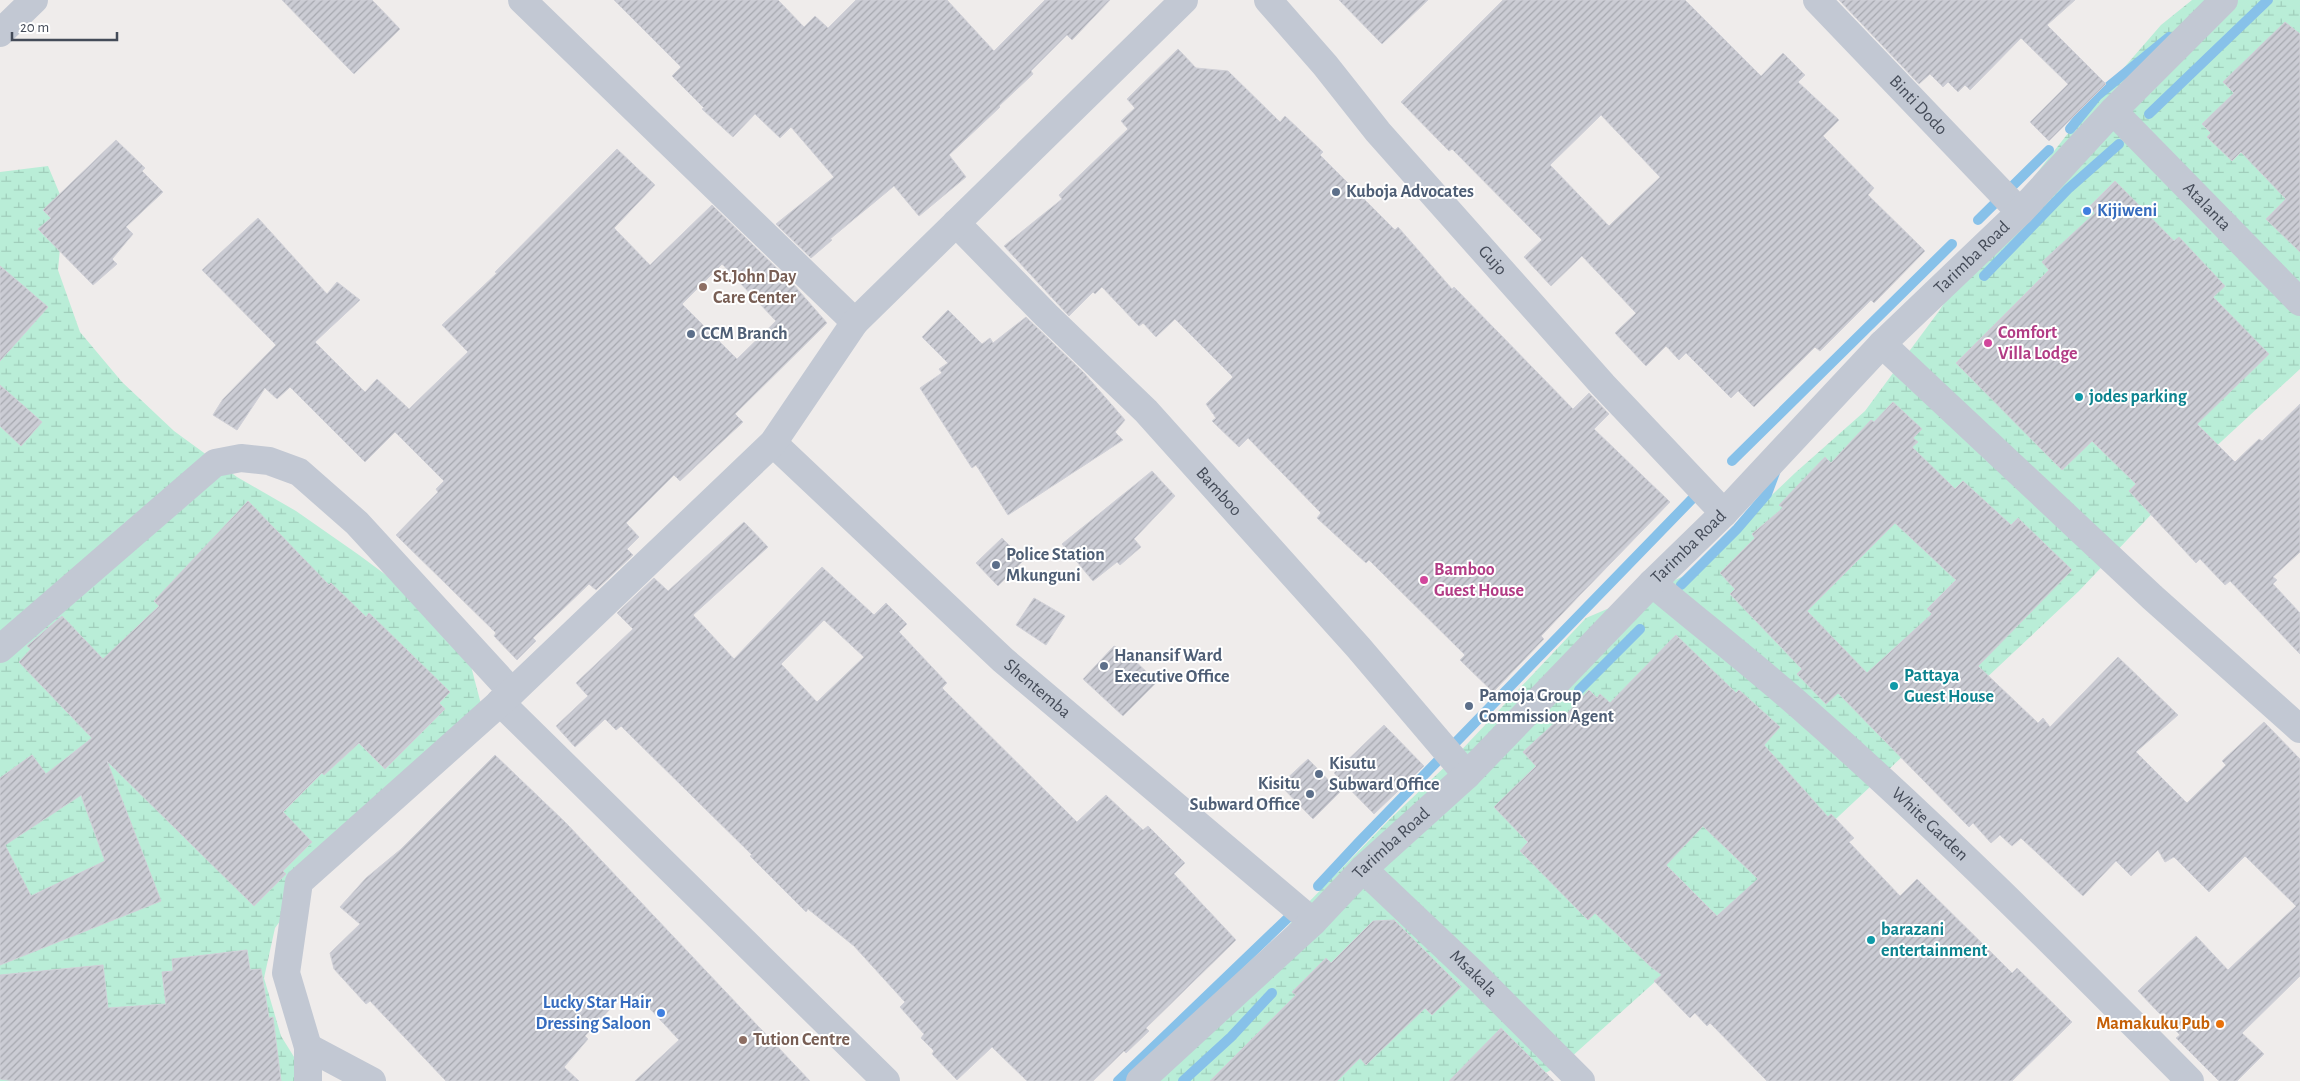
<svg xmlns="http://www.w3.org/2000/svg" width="2300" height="1081" font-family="'Alegreya Sans',sans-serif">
<defs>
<pattern id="wetland-marsh" width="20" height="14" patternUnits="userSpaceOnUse" patternTransform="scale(1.25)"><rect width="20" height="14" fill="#b9edd7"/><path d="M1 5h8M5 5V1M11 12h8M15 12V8" fill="none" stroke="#a0cdbb"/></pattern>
<pattern id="building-hatch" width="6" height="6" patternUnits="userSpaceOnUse" patternTransform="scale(1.25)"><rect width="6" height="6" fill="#cbccd4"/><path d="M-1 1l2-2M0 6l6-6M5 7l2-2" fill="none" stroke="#a6a8af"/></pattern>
</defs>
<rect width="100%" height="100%" fill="#efeceb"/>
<g fill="url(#wetland-marsh)">
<polygon points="2192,0 2300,0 2300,369 2210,452 2079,591 1823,831 1569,1059 1532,1081 1121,1081 1210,1009 1263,957 1302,909 1389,820 1453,759 1586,618 1689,574 1795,473 1865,411 1939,311 1994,228 2076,123 2161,25"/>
<polygon points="48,166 64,204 58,270 80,332 122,382 174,431 237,477 296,511 359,555 432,609 471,666 483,712 308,883 275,928 264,978 281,1036 309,1081 0,1081 0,172"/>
</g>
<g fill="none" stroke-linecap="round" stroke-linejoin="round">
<g stroke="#87c1e9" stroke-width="10">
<polyline points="2149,114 2268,0"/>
<polyline points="2070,129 2097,96 2169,37"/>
<polyline points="1978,220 2049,150"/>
<polyline points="1984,276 2068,189 2119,144"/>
<polyline points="1732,461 1952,244"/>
<polyline points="1681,585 1737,529 1767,494 1776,470"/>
<polyline points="1579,690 1640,629"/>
<polyline points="1318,886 1359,842 1692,499"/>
<polyline points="1118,1081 1290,916"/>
<polyline points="1183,1081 1231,1037 1272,993"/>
</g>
</g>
<g fill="url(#building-hatch)" stroke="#d0d0d7" fill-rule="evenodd">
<polygon points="282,0 372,0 400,29 354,74"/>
<polygon points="614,0 778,0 804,27 815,16 828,28 856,0 947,0 994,51 1045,0 1110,0 1072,40 1067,35 1031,71 1033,74 999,106 1000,107 949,155 966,177 919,216 894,186 830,239 832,240 811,258 776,224 834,177 791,127 780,138 755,114 733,137 702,109 704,108 672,76 681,67"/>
<polygon points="1339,0 1428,0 1382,44"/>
<path d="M1503 0H1685L1761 76 1783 53 1805 75 1798 82 1839 120 1823 136 1874 188 1868 195 1925 251 1874 303 1871 300 1820 351 1815 347 1754 407 1738 391 1731 398 1686 353 1679 360 1666 346 1646 366 1615 333 1636 313 1582 256 1551 286 1524 257 1542 240 1452 149 1449 151 1401 102ZM1601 115 1660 177 1609 226 1550 165Z"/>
<polygon points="1839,0 2075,0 2047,25 2106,84 2049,141 2030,122 2068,84 2021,38 1970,90 1965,85 1958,92 1948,82 1943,87 1930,74 1919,84"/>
<polygon points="2285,22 2300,34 2300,252 2266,219 2286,199 2241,152 2232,161 2207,137 2211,133 2202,124 2234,93 2223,82"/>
<polygon points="1178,49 1196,68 1228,71 1280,122 1285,116 1323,152 1320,155 1395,230 1398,227 1452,289 1454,287 1573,409 1589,393 1609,414 1594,429 1670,502 1580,595 1541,636 1544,639 1493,692 1460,660 1465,655 1369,560 1366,563 1317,518 1321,513 1248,438 1239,447 1212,421 1216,418 1206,404 1233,377 1175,319 1156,337 1143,323 1139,326 1102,287 1095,294 1093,292 1069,316 1004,246 1062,199 1059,195 1128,129 1121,121 1135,108 1127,99"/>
<polygon points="116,140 145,168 142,171 163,192 126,227 133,234 112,259 117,264 93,285 38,229 51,218 43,210"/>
<path d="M617 149 655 185 614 228 650 265 712 205 793 284 827 323 735 414 743 422 680 481 674 475 626 523 639 537 627 549 633 555 596 590 589 584 533 638 536 641 517 660 494 636 496 633 396 535 438 492 436 489 444 481 395 432 365 462 290 387 277 399 265 388 237 430 213 415 223 399 276 345 202 270 258 218 327 294 337 282 360 300 315 342 365 392 377 379 409 409 468 352 442 325 497 273 495 272ZM722 264 776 321 737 359 682 304Z"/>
<polygon points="2115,181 2174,241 2179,237 2225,286 2213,297 2269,354 2197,424 2235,462 2259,439 2262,441 2300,404 2300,552 2273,577 2277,580 2273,584 2300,613 2300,654 2230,581 2225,585 2200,559 2196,563 2129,491 2136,484 2092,441 2062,470 1956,363 2049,270 2042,262 2095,213 2089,207"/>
<polygon points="0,266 48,307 0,361"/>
<polygon points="948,310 982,344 990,338 993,343 1026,317 1084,373 1125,420 1115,432 1123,440 1008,515 976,465 972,468 920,388 942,373 939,369 948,363 922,337"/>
<polygon points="0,385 42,422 21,446 0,426"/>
<path d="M1893 402 1922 429 1913 438 1918 442 1912 447 1955 489 1963 481 2011 525 2018 518 2072 570 1978 666 2038 723 2043 718 2050 727 2118 657 2178 715 2136 752 2187 803 2226 765 2222 761 2264 722 2300 759V976L2242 1033 2264 1054 2237 1081H2219L2176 1038 2180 1035 2138 991 2196 936 2228 970 2296 906 2245 856 2209 892 2174 857 2165 862 2158 850 2131 876 2116 861 2083 896 2021 838 2012 846 2000 835 1991 843 1973 823 1969 827 1838 693 1826 704 1797 674 1802 669 1730 594 1735 589 1720 573 1755 538 1752 534 1783 508 1779 505 1825 457 1831 463 1871 420 1874 422ZM1895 523 1956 580 1927 609 1932 614 1867 673 1807 611Z"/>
<polygon points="1152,471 1175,496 1134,539 1141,547 1120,565 1117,562 1093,581 1062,544"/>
<path d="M248 501 329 585 331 583 366 617 369 613 450 692 439 703 445 709 385 769 359 743 324 775 322 773 283 812 312 842 283 871 286 874 254 906 107 761 161 901 0 965V778L32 755 46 774 92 738 19 662 31 649 27 646 62 616 103 659 159 606 154 601ZM81 795 105 861 31 896 5 845Z"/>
<path d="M744 522 768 547 693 615 734 659 822 567 874 615 886 603 907 624 899 632 947 683 942 688 1077 822 1106 795 1143 830 1148 826 1185 863 1174 874 1236 940 1146 1028 1149 1031 1126 1053 1124 1051 1093 1081H1027L992 1047 957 1080 932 1054 934 1051 921 1038 924 1034 900 1007 905 1002 854 946 808 909 806 912 750 856 752 855 621 726 616 730 605 719 575 747 556 726 588 696 576 683 633 629 617 613 654 578 668 591ZM824 620 864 657 817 702 781 664Z"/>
<polygon points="1002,538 1024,560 998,586 976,563"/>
<polygon points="1034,598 1065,616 1046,645 1016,625"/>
<path d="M1676 635 1736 693 1739 690 1780 727 1764 745 1828 817 1831 814 1854 838 1849 842 1900 896 1917 879 2012 973 2017 968 2072 1022 2012 1081H1767L1710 1023 1707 1026 1695 1013 1690 1018 1654 981 1662 975 1650 966 1595 913 1588 920 1520 851 1528 842 1494 807 1536 766 1523 752 1560 718 1561 720 1589 690 1597 698 1600 694 1610 703ZM1703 826 1758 879 1717 916 1666 865Z"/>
<polygon points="1114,646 1130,656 1157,682 1123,716 1083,679"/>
<polygon points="1384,725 1424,766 1374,814 1334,773"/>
<polygon points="495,755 566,823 810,1081 635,1081 679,1040 637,995 631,1001 624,994 585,1036 588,1039 564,1067 579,1081 446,1081 370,1001 366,1004 334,969 330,953 360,924 340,907 366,878 400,850"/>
<polygon points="1308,759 1340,792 1313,819 1280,785"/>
<polygon points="1394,920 1461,987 1432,1015 1425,1008 1366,1065 1360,1058 1337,1081 1210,1081 1296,995 1292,992 1326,958 1331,963 1373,921"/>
<polygon points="247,950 250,970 261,969 269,1018 273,1017 281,1081 15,1081 0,1079 0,975 103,965 108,1008 166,1004 162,972 173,971 172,959"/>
<polygon points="1501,1028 1554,1081 1449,1081"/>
</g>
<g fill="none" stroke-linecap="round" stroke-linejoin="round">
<g stroke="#c2c8d3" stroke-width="28">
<polyline points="522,0 855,322"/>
<path id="s1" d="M1268 0 1325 65 1378 132 1603 385 1724 513"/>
<path id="s2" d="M1817 0 2020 212"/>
<polyline points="0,33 34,0"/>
<path id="s3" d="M2113 111 2300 302"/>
<path id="s4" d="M956 223 1046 315 1146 411 1358 647 1467 775"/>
<polyline points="1882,344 2152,597 2300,729"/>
<path id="s5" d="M773 443 1003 660 1313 922"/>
<path id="s6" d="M1652 583C1701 624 1752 664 1800 706 1936 825 2063 953 2190 1081"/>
<polyline points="0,649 215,463 241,458 269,461 299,472 357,523 512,692"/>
<polyline points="500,702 886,1081"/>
<path id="s7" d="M1363 869 1474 974 1581 1081"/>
<polyline points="308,1047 372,1081"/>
<polyline points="308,1081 308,1047 286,973 299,882 512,692 773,443 855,322 1184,0"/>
<path id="s8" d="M1140 1081 1313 922 1363 869 1467 775 1652 583 1724 513 1882 344 2020 212 2113 111 2224 0"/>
</g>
</g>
<g fill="#5c6f8a" stroke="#fff" stroke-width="2">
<circle cx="1336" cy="192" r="5"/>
<circle cx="691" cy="334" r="5"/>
<circle cx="996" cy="565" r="5"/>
<circle cx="1104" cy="666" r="5"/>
<circle cx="1469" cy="706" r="5"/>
<circle cx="1319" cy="774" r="5"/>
<circle cx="1310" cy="794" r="5"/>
</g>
<g fill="#3f7fe0" stroke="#fff" stroke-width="2">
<circle cx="2087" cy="211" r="5"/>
<circle cx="661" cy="1013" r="5"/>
</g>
<g fill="#8d6e63" stroke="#fff" stroke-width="2">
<circle cx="703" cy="287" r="5"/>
<circle cx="743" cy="1040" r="5"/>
</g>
<g fill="#d1479c" stroke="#fff" stroke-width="2">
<circle cx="1988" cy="343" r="5"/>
<circle cx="1424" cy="580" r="5"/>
</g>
<g fill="#0f9aa8" stroke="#fff" stroke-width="2">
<circle cx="2079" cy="397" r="5"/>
<circle cx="1894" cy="686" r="5"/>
<circle cx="1871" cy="940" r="5"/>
</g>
<circle fill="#e8710a" stroke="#fff" stroke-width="2" cx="2220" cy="1024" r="5"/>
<g text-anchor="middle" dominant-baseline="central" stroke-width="4" stroke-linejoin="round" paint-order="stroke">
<g font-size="18" fill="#444b58" stroke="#fff">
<text stroke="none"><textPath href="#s2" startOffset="146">Binti Dodo</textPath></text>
<text stroke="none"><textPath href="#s3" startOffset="134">Atalanta</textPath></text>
<text stroke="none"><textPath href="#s8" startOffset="1171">Tarimba Road</textPath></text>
<text stroke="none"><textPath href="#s1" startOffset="344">Gujo</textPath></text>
<text stroke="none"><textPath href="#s4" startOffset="376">Bamboo</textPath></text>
<text stroke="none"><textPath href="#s8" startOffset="766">Tarimba Road</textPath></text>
<text stroke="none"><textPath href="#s5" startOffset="361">Shentemba</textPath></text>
<text stroke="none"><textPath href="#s6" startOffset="368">White Garden</textPath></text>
<text stroke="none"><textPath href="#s8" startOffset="346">Tarimba Road</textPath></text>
<text stroke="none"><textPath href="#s7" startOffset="152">Msakala</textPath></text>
</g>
<g font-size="18" font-weight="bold" fill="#4e5e75" stroke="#fff" text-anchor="start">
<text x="1346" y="192">Kuboja Advocates</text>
<text x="701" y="334">CCM Branch</text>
<text x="1006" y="555">Police Station<tspan x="1006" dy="21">Mkunguni</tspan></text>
<text x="1114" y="656">Hanansif Ward<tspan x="1114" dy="21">Executive Office</tspan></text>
<text x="1479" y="696">Pamoja Group<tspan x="1479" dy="21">Commission Agent</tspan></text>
<text x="1329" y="764">Kisutu<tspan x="1329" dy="21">Subward Office</tspan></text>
<text x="1300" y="784" text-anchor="end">Kisitu<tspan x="1300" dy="21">Subward Office</tspan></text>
</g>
<g font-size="18" font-weight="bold" fill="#366cbe" stroke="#fff" text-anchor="start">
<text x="2097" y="211">Kijiweni</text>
<text x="651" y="1003" text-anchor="end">Lucky Star Hair<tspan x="651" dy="21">Dressing Saloon</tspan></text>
</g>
<g font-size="18" font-weight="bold" fill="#785e54" stroke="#fff" text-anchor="start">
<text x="713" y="277">St.John Day<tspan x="713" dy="21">Care Center</tspan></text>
<text x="753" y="1040">Tution Centre</text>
</g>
<g font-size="18" font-weight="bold" fill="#b23c85" stroke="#fff" text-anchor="start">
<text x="1998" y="333">Comfort<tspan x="1998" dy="21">Villa Lodge</tspan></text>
<text x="1434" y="570">Bamboo<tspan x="1434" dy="21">Guest House</tspan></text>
</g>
<g font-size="18" font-weight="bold" fill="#0d838f" stroke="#fff" text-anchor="start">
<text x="2089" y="397">jodes parking</text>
<text x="1904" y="676">Pattaya<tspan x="1904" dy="21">Guest House</tspan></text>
<text x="1881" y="930">barazani<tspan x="1881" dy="21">entertainment</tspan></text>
</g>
<g font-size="18" font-weight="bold" fill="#c56008" stroke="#fff" text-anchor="end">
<text x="2210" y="1024">Mamakuku Pub</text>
</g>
</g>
<path d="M12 32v8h105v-8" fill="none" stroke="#444b58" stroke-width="2.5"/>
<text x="20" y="32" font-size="15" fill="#444b58" stroke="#ffffff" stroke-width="4" paint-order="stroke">20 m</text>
</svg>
